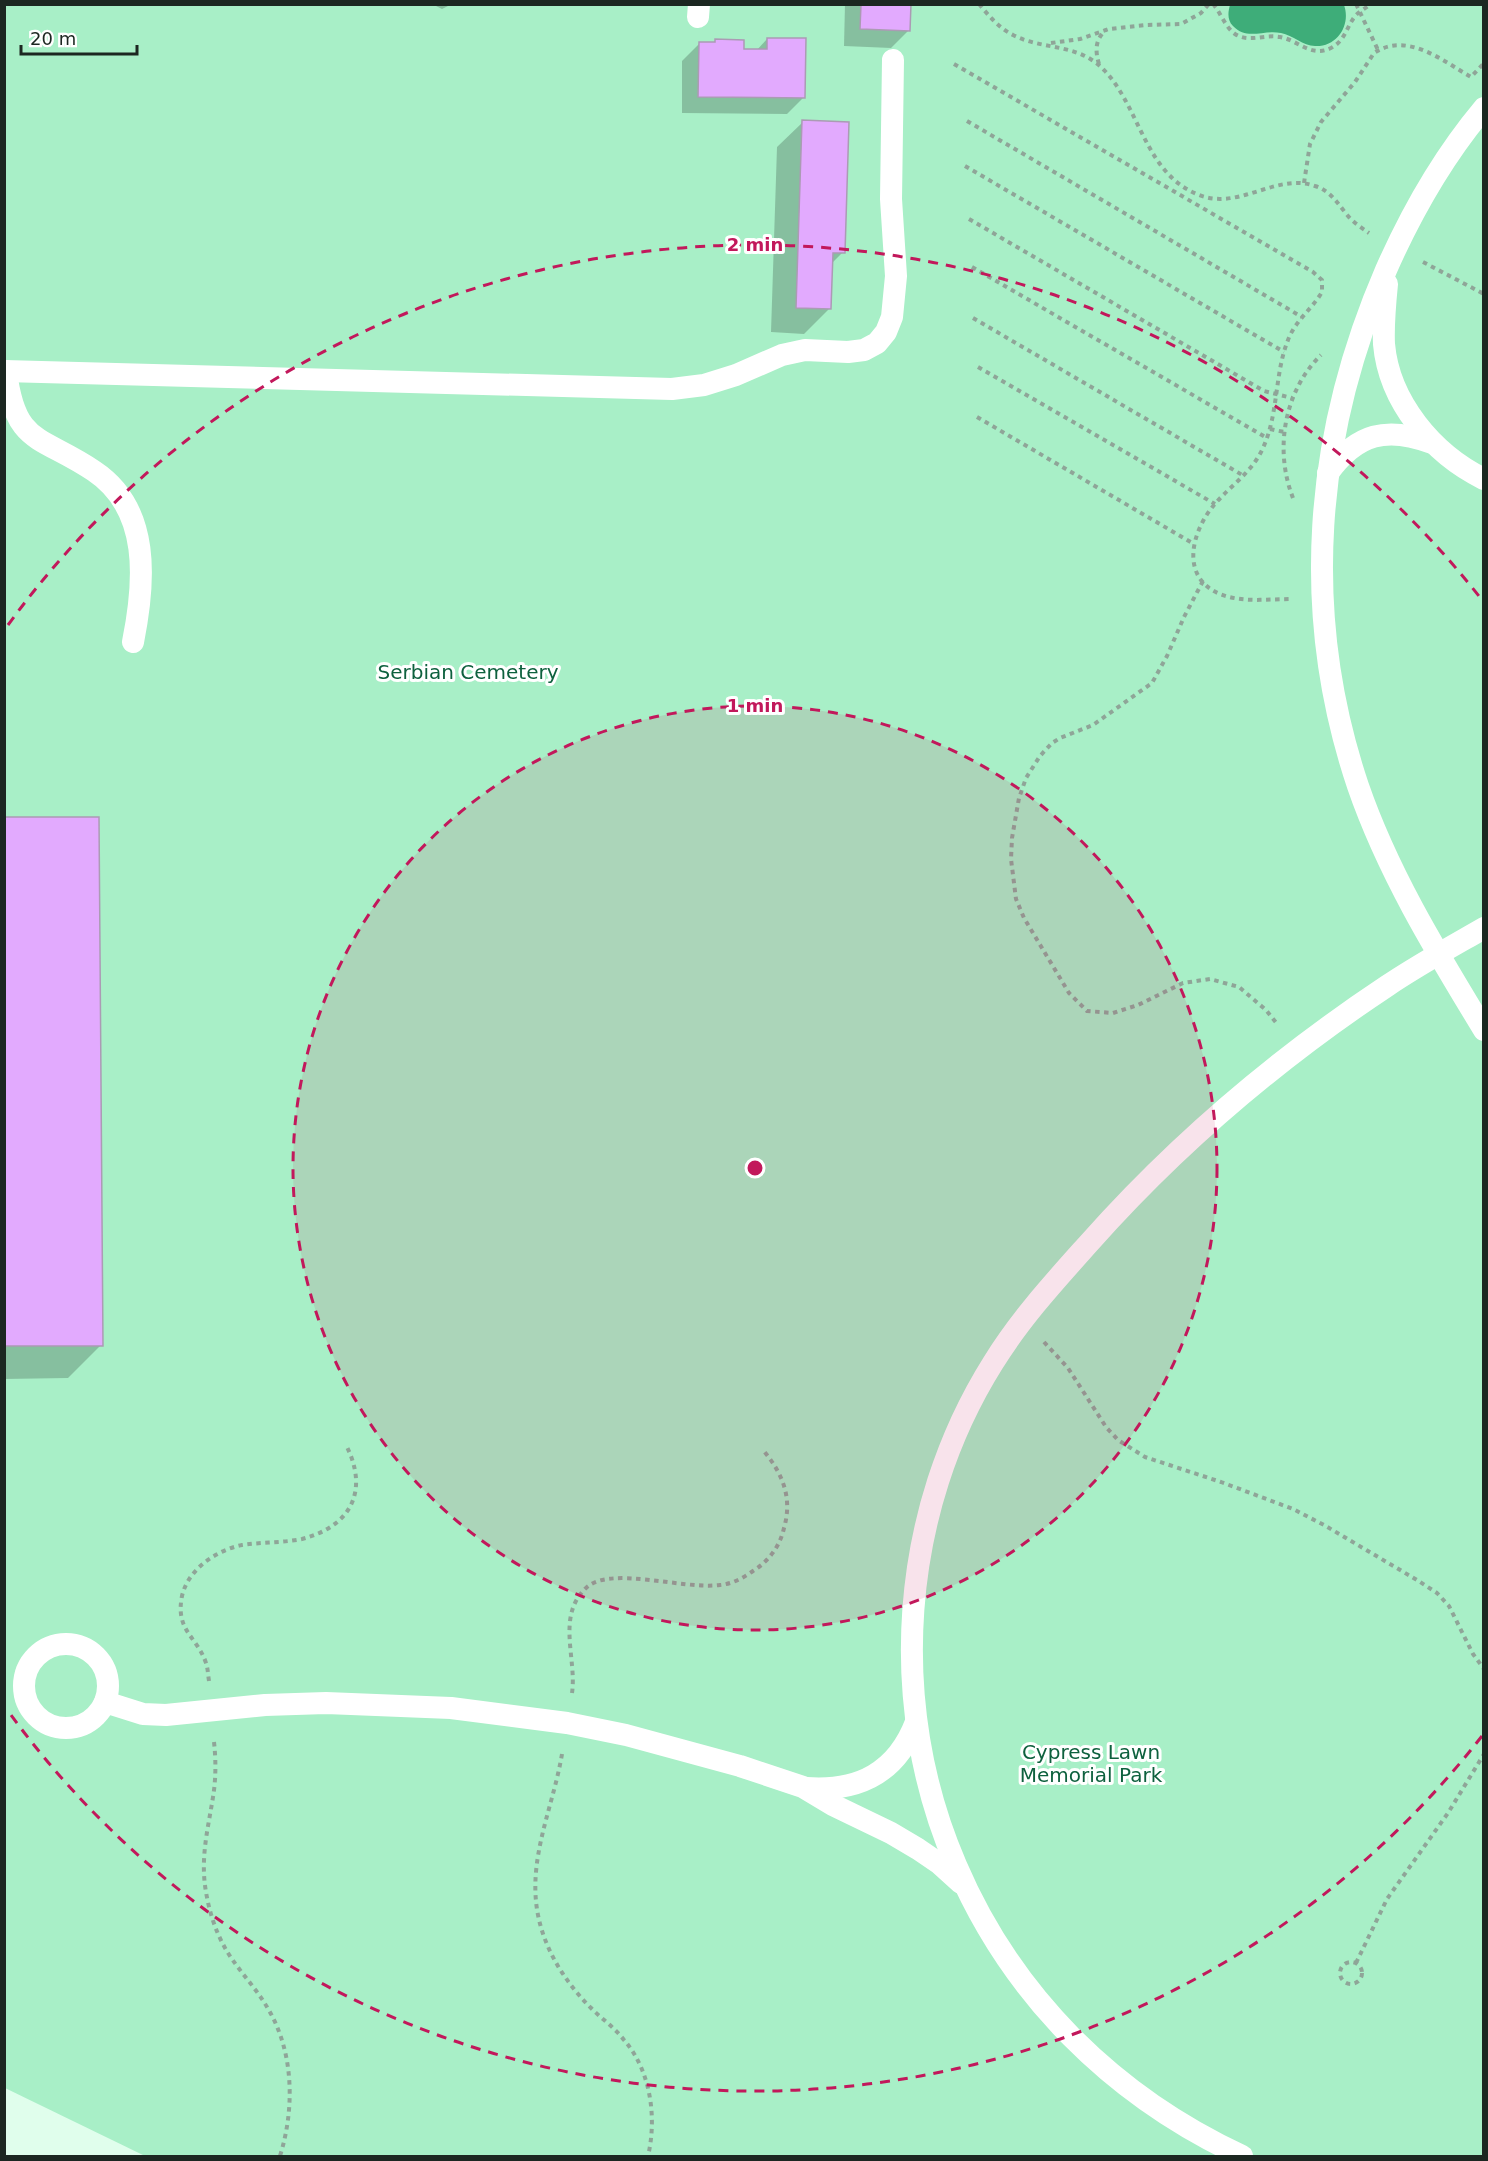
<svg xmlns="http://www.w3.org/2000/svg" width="1488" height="2161" font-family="'DejaVu Sans',sans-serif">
<rect width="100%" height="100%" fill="#e0feec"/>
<polygon fill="#a8efc7" points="4,5 1483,5 1483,2156 145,2156 5,2088"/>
<path fill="#3ead79" d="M1230 5H1344C1351 24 1338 47 1315 46 1303 46 1293 35 1281 33 1264 29 1247 41 1233 26 1227 20 1228 12 1230 5Z"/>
<g fill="#0003">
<polygon points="432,4 452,4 442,9"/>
<polygon points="845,4 909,4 908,31 891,48 844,46"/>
<polygon points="767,39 804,97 787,114 682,113 682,61 699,44 713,44 716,41 742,50 756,51"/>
<polygon points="803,122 843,252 831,264 830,308 804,334 771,332 777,147"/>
<polygon points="4,819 101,1345 68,1378 4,1379"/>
</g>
<g fill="#e2aafe" stroke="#ab9bb4" stroke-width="1.5">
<polygon points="861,4 911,4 910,31 860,29"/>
<polygon points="767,38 806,38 805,98 698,97 699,42 715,42 715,39 744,40 744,49 767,49"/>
<polygon points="802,120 849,122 845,253 833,253 831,309 796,308"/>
<polygon points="4,817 99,817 103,1346 4,1346"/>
</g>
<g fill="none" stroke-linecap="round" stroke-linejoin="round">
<g stroke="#8fa598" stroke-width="4" stroke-dasharray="4.5 4.5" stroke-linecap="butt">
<path d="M979 4C989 16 999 28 1013 35 1044 51 1078 42 1105 71 1141 110 1145 174 1199 195 1239 211 1277 172 1315 186 1331 191 1338 204 1348 216 1354 223 1362 228 1369 233"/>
<path d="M1213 4C1221 13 1225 27 1235 34 1249 43 1264 34 1280 37 1298 40 1311 58 1331 48 1346 40 1346 27 1356 15 1360 11 1366 8 1371 4"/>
<polyline points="1356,4 1378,50"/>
<polyline points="1051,43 1080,39 1109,29 1146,25 1181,24 1201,13 1209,4"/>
<path d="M954 64 1313 272 1322 280V292C1312 309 1295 321 1288 340 1274 375 1279 415 1262 450 1251 473 1230 486 1214 505 1192 531 1179 577 1220 594 1242 603 1269 599 1292 599"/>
<path d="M1099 64C1095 51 1095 39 1106 30"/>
<polyline points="967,121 1302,317"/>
<polyline points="965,166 1284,352"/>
<path d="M1304 183 1310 144 1321 122 1355 82 1374 53C1407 31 1443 61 1471 77L1484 63"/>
<polyline points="969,219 1264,391 1292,398"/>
<polyline points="1423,262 1484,294"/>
<polyline points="972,267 1267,438"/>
<polyline points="973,318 1244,476"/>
<polyline points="978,367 1215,504"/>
<polyline points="977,417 1194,544"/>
<polyline points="1270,429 1284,432"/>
<path d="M1293 498C1274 450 1284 391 1321 355"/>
<polyline points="1203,581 1184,617 1167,656 1152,683 1093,725 1060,738 1052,743 1040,756 1026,778 1019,798 1012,838 1011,859 1016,899 1024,918 1069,993 1087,1011 1113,1013 1138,1005 1183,983 1210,979 1239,987 1266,1010 1278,1025"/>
<polyline points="1044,1342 1068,1368 1106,1427 1118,1440 1145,1457 1221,1482 1293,1509 1324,1525 1417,1580 1437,1593 1449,1606 1473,1654 1484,1669"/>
<path d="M209 1681C208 1675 208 1669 206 1663 197 1636 175 1631 182 1596 188 1569 217 1550 242 1545 262 1542 282 1543 302 1539 352 1526 369 1490 346 1445"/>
<path d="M572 1693C577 1659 556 1616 586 1588 609 1565 684 1590 720 1585 732 1584 743 1578 753 1571 769 1561 780 1546 784 1528 793 1497 782 1472 762 1449"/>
<path d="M214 1742C216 1760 216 1779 213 1797 208 1829 200 1858 206 1892 210 1916 218 1939 232 1959 243 1975 257 1990 267 2007 294 2051 295 2108 280 2156"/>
<path d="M562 1754C553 1808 527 1859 538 1915 545 1951 566 1983 591 2008 602 2019 615 2028 624 2040 651 2071 657 2118 648 2156"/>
<circle cx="1351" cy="1973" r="11"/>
<polyline points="1356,1963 1387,1899 1448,1813 1484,1754"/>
</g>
<g stroke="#fff" stroke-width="22">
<polyline points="698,17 699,4"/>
<path d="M1484 108C1442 158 1412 211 1386 270 1314 436 1300 614 1358 786 1388 873 1436 951 1484 1030"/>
<path d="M1387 284C1385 304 1383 324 1384 344 1389 402 1433 454 1484 479"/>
<polyline points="4,371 672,389 704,385 736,375 782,355 805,350 848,352 864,350 877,343 886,332 892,317 896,276 891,199 893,60"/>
<path d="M6 371C15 446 41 435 94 471 151 509 145 582 133 642"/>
<path d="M1328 473C1357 433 1387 426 1432 443"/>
<circle cx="66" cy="1686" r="42"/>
<polyline points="105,1702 143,1714 166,1715 265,1705 326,1703 451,1708 567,1723 626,1735 740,1766 803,1787 833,1805 891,1833 918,1849 940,1864 961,1883"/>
<path d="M806 1788C859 1792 897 1772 916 1722"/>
<path d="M1242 2156C1113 2096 1012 1996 956 1865 886 1704 900 1511 993 1363 1020 1319 1055 1281 1089 1243 1176 1145 1277 1059 1387 986 1418 965 1451 947 1484 928"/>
</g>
</g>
<circle cx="755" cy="1168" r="462" fill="#c2185b" fill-opacity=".12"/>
<g fill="none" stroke="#c2185b" stroke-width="3" stroke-dasharray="10 8">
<circle cx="755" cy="1168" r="462"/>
<path d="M1482 1736A923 923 0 0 1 8 1711M8 625A923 923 0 0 1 1482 600"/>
</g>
<g text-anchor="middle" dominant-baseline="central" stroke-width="6" stroke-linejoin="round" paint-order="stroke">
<g font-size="20" fill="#0e613e" stroke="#fff">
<text x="468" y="672">Serbian Cemetery</text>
<text x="1091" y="1752">Cypress Lawn<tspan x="1091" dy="23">Memorial Park</tspan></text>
</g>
</g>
<circle cx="755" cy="1168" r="9" fill="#c2185b" stroke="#fff" stroke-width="3"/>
<g font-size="18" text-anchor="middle" font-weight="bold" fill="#c2185b" stroke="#fff" stroke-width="6" stroke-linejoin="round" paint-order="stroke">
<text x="755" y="251">2 min</text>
<text x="755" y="712">1 min</text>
</g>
<rect width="1488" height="2161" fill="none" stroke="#1c2721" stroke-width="12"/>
<path d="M21 45v9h116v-9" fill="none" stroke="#1c2721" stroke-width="3"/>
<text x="30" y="45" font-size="18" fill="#1c2721" stroke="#ffffff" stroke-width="4.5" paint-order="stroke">20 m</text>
</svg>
